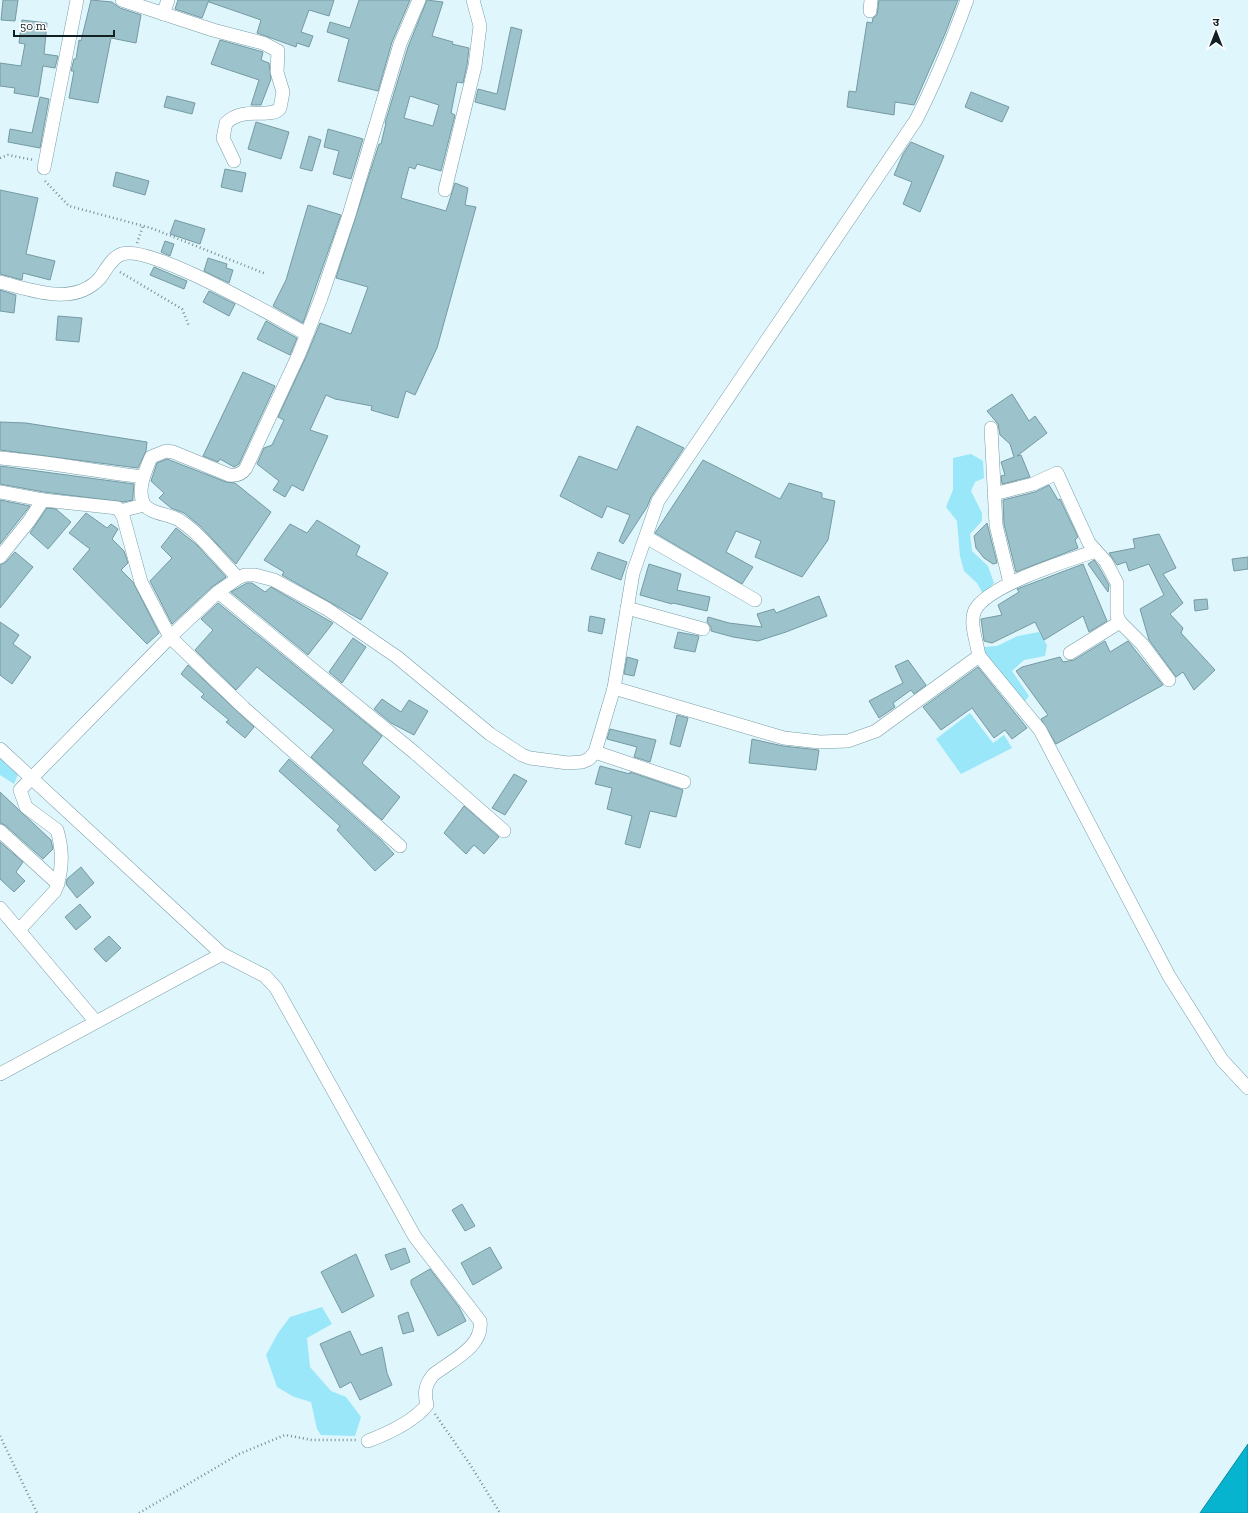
<svg xmlns="http://www.w3.org/2000/svg" width="1248" height="1513" font-family="'Zilla Slab','Noto Sans Devanagari',serif">
<rect width="100%" height="100%" fill="#dff6fc"/>
<g fill="#99e7f9">
<polygon points="971,454 983,461 984,478 975,482 971,491 982,513 982,521 970,534 972,551 988,566 994,583 983,594 977,583 964,571 960,556 957,521 946,507 953,490 953,458"/>
<polygon points="1039,632 1047,645 1045,656 1024,660 1012,671 1029,696 1023,704 985,657 984,647 997,646 1018,636"/>
<polygon points="970,713 993,743 1004,735 1012,748 961,774 936,739"/>
<polygon points="0,755 19,772 14,784 0,775"/>
<polygon points="322,1307 332,1324 307,1338 310,1367 331,1391 346,1397 361,1417 355,1436 321,1435 317,1429 311,1402 294,1397 277,1387 266,1355 278,1333 290,1317"/>
</g>
<polygon fill="#06b4d0" stroke="#09889c" points="1248,1444 1248,1513 1200,1513"/>
<g fill="#9cc2cb" stroke="#759aa3" fill-rule="evenodd">
<polygon points="3,0 18,0 15,21 1,20"/>
<polygon points="91,0 112,2 120,8 141,15 136,43 111,38 98,103 69,98 74,71 71,71 74,59 76,59 79,40 81,41"/>
<polygon points="178,0 209,0 202,18 175,9"/>
<polygon points="209,0 334,0 329,16 309,10 301,32 313,36 309,47 297,43 296,47 257,33 261,20 209,2"/>
<polygon points="359,0 410,0 392,42 378,91 338,81 349,39 327,32 330,22 350,28"/>
<path d="M427 0 443 2 432 36 453 42 452 44 469 48 467 65 463 83 457 82 451 113 455 115 441 171 417 164 415 169 409 167 401 198 446 211 455 183 468 188 465 205 476 207 437 348 415 395 406 391 398 418 371 410 372 406 335 399 326 395 310 430 328 436 303 491 292 485 285 497 273 490 279 481 257 464 264 448 272 445 284 420 278 417 306 357 320 323 351 334 368 287 336 278 379 144H381L386 123H385L408 47ZM410 96 439 105 433 126 404 118Z"/>
<polygon points="879,0 958,0 945,34 914,105 895,102 894,115 847,107 849,91 856,92 867,22 872,23 873,18 877,15"/>
<polygon points="22,20 47,23 44,54 58,56 55,68 43,66 38,97 14,93 15,88 0,86 0,63 21,66 25,44 19,43"/>
<polygon points="511,27 522,30 505,110 475,102 478,89 497,94"/>
<polygon points="220,40 263,52 261,60 269,63 271,79 261,105 251,105 259,80 211,64"/>
<polygon points="971,92 1009,107 1002,122 965,107"/>
<polygon points="167,96 195,103 192,114 164,107"/>
<polygon points="40,97 49,99 40,148 8,142 10,129 32,133"/>
<polygon points="256,122 289,132 281,159 248,149"/>
<polygon points="328,129 363,139 351,179 333,174 339,151 324,147"/>
<polygon points="309,136 321,140 312,171 300,168"/>
<polygon points="911,142 944,156 920,212 903,204 912,182 894,175 903,154"/>
<polygon points="225,169 246,173 242,192 221,187"/>
<polygon points="116,172 149,181 145,195 113,186"/>
<polygon points="0,190 38,198 26,254 55,261 50,280 23,273 22,280 0,274"/>
<polygon points="308,205 341,215 303,323 273,306 286,280"/>
<polygon points="175,220 205,229 200,244 170,234"/>
<polygon points="165,241 174,244 170,256 161,252"/>
<polygon points="208,258 227,264 226,268 233,270 229,283 204,271"/>
<polygon points="154,267 187,281 184,289 150,275"/>
<polygon points="0,290 16,295 14,313 0,311"/>
<polygon points="209,291 235,304 229,316 203,302"/>
<polygon points="58,316 82,318 79,342 56,340"/>
<polygon points="266,321 297,338 290,355 257,339"/>
<polygon points="243,372 275,386 239,464 234,467 220,459 218,462 203,456"/>
<polygon points="1012,394 1029,421 1035,416 1047,433 1017,456 1021,455 1030,477 1002,484 1001,476 1005,475 1001,462 1014,457 1010,444 1000,435 998,424 987,411"/>
<polygon points="0,422 26,423 147,442 146,451 138,468 0,450"/>
<polygon points="637,426 684,448 651,497 647,507 623,544 619,541 630,515 607,506 602,518 560,496 579,456 617,470"/>
<polygon points="167,459 226,482 235,483 271,512 236,564 200,526 184,513 171,508 159,498 164,493 151,481 157,463"/>
<polygon points="703,460 780,499 789,483 822,493 822,498 835,501 828,540 802,577 755,557 761,541 736,531 726,552 753,567 742,584 655,533"/>
<polygon points="0,466 134,484 133,496 133,500 123,502 44,492 0,484"/>
<polygon points="1049,485 1058,500 1060,499 1078,537 1075,540 1078,548 1016,572 1004,524 1003,500 1035,492"/>
<polygon points="0,500 30,506 0,544"/>
<polygon points="47,508 56,509 71,522 48,549 30,533"/>
<polygon points="86,513 107,528 111,524 118,529 112,539 124,551 128,563 121,570 133,582 159,633 147,644 73,569 90,549 69,533"/>
<polygon points="317,520 360,546 356,555 388,573 361,620 282,575 284,572 264,560 290,524 307,533"/>
<polygon points="987,523 997,563 993,564 984,558 976,548 974,536"/>
<polygon points="176,528 197,545 226,577 213,586 172,624 150,581 172,558 161,547"/>
<polygon points="1159,534 1176,568 1163,574 1183,603 1170,614 1183,628 1181,633 1215,670 1194,690 1183,672 1176,677 1149,640 1140,609 1164,595 1149,564 1129,571 1126,562 1117,565 1109,553 1135,548 1133,539"/>
<polygon points="15,552 33,567 0,608 0,565 6,562"/>
<polygon points="598,552 627,562 621,580 591,569"/>
<polygon points="1248,557 1248,569 1234,571 1232,559"/>
<polygon points="1094,560 1099,567 1109,585 1108,592 1088,564"/>
<polygon points="649,564 681,574 677,590 710,597 707,611 673,603 672,604 640,595"/>
<polygon points="1083,564 1107,621 1089,632 1083,616 1044,640 1035,622 992,643 984,641 981,619 1002,615 998,605 1019,592 1017,589"/>
<polygon points="247,583 252,583 265,592 271,587 333,623 308,655 231,592"/>
<polygon points="819,596 827,616 786,632 758,641 733,637 711,631 711,627 707,622 708,617 729,623 762,627 757,614 774,609 776,613"/>
<polygon points="1207,599 1208,609 1195,611 1194,600"/>
<polygon points="218,603 382,736 362,763 400,797 382,820 311,757 334,730 257,667 236,690 195,650 213,630 201,619"/>
<polygon points="590,616 605,619 602,634 588,631"/>
<polygon points="0,622 19,635 13,644 31,657 12,684 0,675"/>
<polygon points="678,632 699,636 695,652 674,648"/>
<polygon points="353,638 366,647 342,683 329,672"/>
<polygon points="1105,641 1110,652 1128,641 1163,685 1056,744 1041,719 1048,715 1016,671 1022,667 1060,657 1063,662 1074,660"/>
<polygon points="627,657 638,660 634,676 624,674"/>
<polygon points="908,660 926,685 914,694 911,690 893,703 895,707 879,718 869,701 903,683 895,666"/>
<polygon points="188,665 254,727 245,738 226,722 229,720 201,697 204,694 181,674"/>
<polygon points="978,667 1027,728 1012,739 1005,730 994,738 972,708 941,730 923,707"/>
<polygon points="382,699 401,712 409,700 428,711 414,735 391,723 374,709"/>
<polygon points="677,715 688,718 680,747 670,744"/>
<polygon points="610,729 656,740 650,762 634,757 637,747 607,739"/>
<polygon points="752,739 783,746 819,750 816,770 749,763"/>
<polygon points="289,759 381,840 394,854 375,871 337,830 340,826 279,771"/>
<polygon points="600,766 630,774 630,772 683,790 676,817 650,811 640,848 625,844 632,816 607,809 612,788 595,784"/>
<polygon points="514,774 527,781 505,815 492,808"/>
<polygon points="0,792 51,840 53,849 43,859 5,825 0,823"/>
<polygon points="464,806 499,837 484,854 474,845 466,854 444,833"/>
<polygon points="0,842 23,862 16,872 25,881 14,892 0,879"/>
<polygon points="81,867 94,883 77,898 66,884 67,879"/>
<polygon points="80,904 91,917 76,930 65,917"/>
<polygon points="109,936 121,948 106,962 94,949"/>
<polygon points="462,1204 475,1226 465,1231 452,1210"/>
<polygon points="490,1247 502,1268 473,1285 461,1263"/>
<polygon points="405,1248 410,1262 391,1270 385,1255"/>
<polygon points="356,1254 374,1296 342,1313 321,1272"/>
<polygon points="430,1269 459,1307 466,1321 438,1336 411,1284 411,1280"/>
<polygon points="408,1312 414,1331 403,1334 398,1316"/>
<polygon points="350,1331 361,1355 382,1347 387,1373 392,1385 360,1400 351,1382 340,1388 320,1344"/>
</g>
<g fill="none" stroke-linecap="round" stroke-linejoin="round">
<g stroke="#789da6" stroke-width="14">
<g id="street">
<path d="M122 0 213 30 263 43 278 51 277 72 283 92 280 108C271 120 245 105 226 123L223 138 234 161"/>
<polyline points="870,11 871,0"/>
<polyline points="163,14 168,0"/>
<polyline points="44,168 77,0"/>
<polyline points="445,190 475,66 480,26 473,0"/>
<path d="M0 282C32 290 74 307 100 278 106 270 112 257 122 254 151 244 276 318 307 334"/>
<polyline points="991,428 996,525 1010,583"/>
<path d="M0 458C48 462 95 471 143 477"/>
<polyline points="0,492 43,500"/>
<polyline points="994,494 1033,484 1057,473 1089,543 1106,562 1117,583 1117,616 1120,622 1142,644 1169,680"/>
<polyline points="120,511 144,505"/>
<polyline points="646,537 755,600"/>
<polyline points="0,557 29,521 43,500 118,508 123,516 141,582 170,637 244,708 400,846"/>
<path d="M238 578C219 559 201 534 179 520 169 514 150 514 144 504 136 490 146 470 151 457L166 451 173 452 229 475C236 476 242 474 246 468L299 354 321 298 349 215 400 44 419 0"/>
<polyline points="218,592 415,753 504,831"/>
<polyline points="627,608 703,629"/>
<polyline points="1070,653 1120,622"/>
<polyline points="979,656 1040,730 1169,976 1222,1060 1248,1088"/>
<path d="M614 688 784 738 820 742 848 741 876 731 979 656C977 642 969 623 975 610 988 585 1069 560 1096 551"/>
<path d="M0 749 222 954 265 976 276 988 415 1237 480 1321C484 1347 450 1361 433 1375 425 1385 424 1393 427 1405 413 1422 389 1433 368 1441"/>
<polyline points="595,752 684,782"/>
<polyline points="0,831 58,884"/>
<polyline points="0,908 96,1022"/>
<path d="M19 930 55 891C63 871 63 850 57 830L26 807 20 790 170 637 218 592 238 578 245 575H255L274 580 327 609 397 657 490 734 522 755 530 758 568 763 582 762 589 759 595 752 598 742 614 688 633 573 658 501 916 120C936 81 952 41 967 0"/>
<polyline points="0,1074 222,954"/>
</g>
</g>
<g stroke="#7a8d91" stroke-width="2.5" stroke-dasharray="1 3" stroke-linecap="butt">
<polyline points="0,158 8,155 34,160"/>
<polyline points="45,181 69,206 151,228 266,274"/>
<polyline points="137,243 143,226"/>
<polyline points="120,272 182,309 189,326"/>
<polyline points="435,1414 471,1466 500,1513"/>
<polyline points="0,1436 37,1513"/>
<polyline points="139,1513 239,1454 285,1435 312,1440 357,1440"/>
</g>
<use href="#street" stroke="#fff" stroke-width="13"/>
</g>
<g transform="translate(1216 32)" stroke="#ffffff" stroke-width="3" paint-order="stroke">
<path d="M0-3L7 15L0 10L-7 15Z" fill="#112023"/>
<text y="-6" font-size="11" font-weight="bold" text-anchor="middle" fill="#112023">उ</text>
</g>
<path d="M14 30v6h100v-6" fill="none" stroke="#112023" stroke-width="2"/>
<text x="20" y="30" font-size="12" fill="#112023" stroke="#ffffff" stroke-width="3" paint-order="stroke">50 m</text>
</svg>
